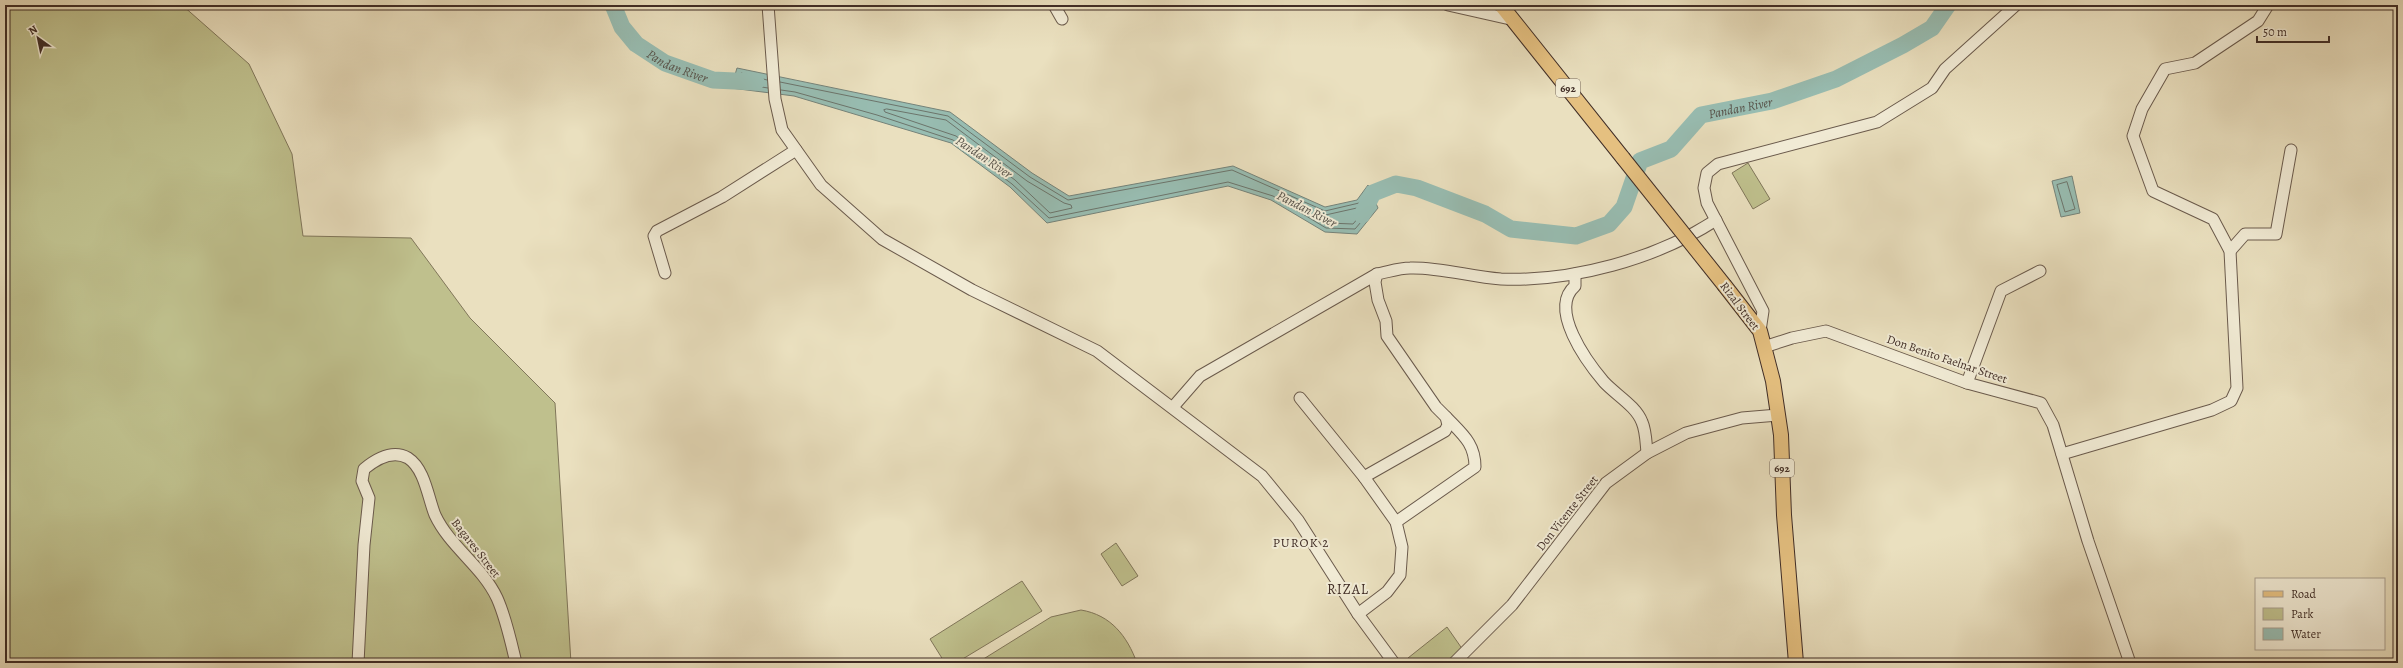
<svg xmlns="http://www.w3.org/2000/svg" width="2403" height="668" font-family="Alegreya,serif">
<rect width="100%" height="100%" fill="#eae0bf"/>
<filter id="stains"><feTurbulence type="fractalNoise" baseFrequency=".005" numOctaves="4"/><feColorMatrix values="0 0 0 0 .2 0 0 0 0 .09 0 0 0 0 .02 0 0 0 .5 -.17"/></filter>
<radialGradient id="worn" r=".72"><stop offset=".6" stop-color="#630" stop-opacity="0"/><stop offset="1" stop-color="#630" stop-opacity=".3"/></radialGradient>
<g fill="#bfc08d" stroke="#80765a">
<polygon points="5,5 182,5 249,64 292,154 303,236 411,238 470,318 555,403 571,663 5,663"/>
<polygon points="1748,163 1770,199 1753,209 1732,173"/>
<polygon points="1116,543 1138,576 1122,586 1101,554"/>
<polygon points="1022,581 1042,611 956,663 945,663 930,639"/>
<path d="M1081 610C1111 615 1127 636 1137 663H977L1051 617Z"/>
<polygon points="1447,627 1463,650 1447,663 1411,663 1408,658"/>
</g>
<g fill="#98bdb2" stroke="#75837a">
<polygon points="737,68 950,112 1032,173 1069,196 1233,166 1325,207 1357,200 1368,185 1378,208 1357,234 1325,232 1271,200 1228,186 1047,223 1010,187 951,143 794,96 731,88"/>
<polygon points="2072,176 2080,213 2061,217 2052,181"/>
</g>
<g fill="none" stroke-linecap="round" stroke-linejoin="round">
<g stroke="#6c756c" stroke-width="1">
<polyline points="767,80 741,73 737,83 768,88"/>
<polyline points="780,82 948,116 1030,177 1068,200 1232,170 1325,211 1359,203 1366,195 1373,208 1355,229 1326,228 1273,196 1228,182 1049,218 1012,184 953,140 877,115 795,92 781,90"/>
<polygon points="887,109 946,120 1027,181 1064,203 1071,205 1072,208 1050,213 1015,180 956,136 885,112 884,110"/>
<polygon points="2067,182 2075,209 2065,212 2057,185"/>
<polygon points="1363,207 1365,210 1353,224 1328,223 1320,218 1322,216"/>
</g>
<g stroke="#98bdb2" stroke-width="17">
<path id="s1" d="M613 5 622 27 636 44 665 63 713 80 756 82"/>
<path id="s2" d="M1362 215 1373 193 1396 184 1417 188 1485 214 1511 229 1576 236 1609 224 1624 207 1640 161 1671 149 1701 115 1772 101 1836 79 1903 45 1932 28 1948 5"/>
</g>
<g stroke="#6a5a4c" stroke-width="13">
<g id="minor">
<polyline points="768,5 775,99 782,130 821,185 882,239 972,290 1097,351 1262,476 1298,520 1358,614 1394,663"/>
<polyline points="1054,5 1062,19"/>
<polyline points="1448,5 1510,19"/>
<polyline points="2230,251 2245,234 2276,234 2291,150"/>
<polyline points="665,273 654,236 657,231 722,197 796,150"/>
<path d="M1575 274V286C1548 309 1587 362 1604 382 1616 395 1636 406 1642 422 1646 431 1646 443 1647 453"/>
<polyline points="1760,331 1763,311 1707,203 1704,188 1707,173 1718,164 1877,122 1932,88 1945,69 2016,5"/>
<polyline points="1764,347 1792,338 1826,331 1967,383 2041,403 2053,425 2088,541 2130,663"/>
<polyline points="1967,383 2001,291 2040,271"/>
<polyline points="1300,398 1364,477 1396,522 1402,547 1400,575 1387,592 1358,614"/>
<polyline points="1173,407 1200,376 1377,274"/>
<polyline points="2062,454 2212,410 2231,401 2237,388 2230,251 2213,219 2153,191 2133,136 2142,109 2165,69 2195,63 2258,21 2268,5"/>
<path d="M1364 477 1445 431 1448 425 1446 417 1436 407 1387 336 1386 321 1378 300 1375 282 1377 274C1388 272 1399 268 1410 268 1440 267 1471 277 1501 279 1572 282 1656 259 1716 220"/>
<path d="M1396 522 1475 467C1475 443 1462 434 1446 417"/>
<path d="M358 663 364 545 369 498 362 481 364 469C376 459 392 449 408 458 425 469 428 498 435 515 450 547 482 566 497 598 506 618 511 642 516 663"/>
<polyline points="1454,663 1512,605 1606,483 1647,453 1686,433 1742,418 1778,415"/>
</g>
</g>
<g stroke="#402d26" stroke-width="16">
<g id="major">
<polyline points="1501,5 1623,158"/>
<polyline points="1725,286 1760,331 1773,381 1781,435 1784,515 1796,663"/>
</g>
</g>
<use href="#minor" stroke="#f1ebd5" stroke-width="11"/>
<use href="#major" stroke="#e5c080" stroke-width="14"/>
<g stroke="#402d26" stroke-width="16" stroke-linecap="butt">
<polyline id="major-bridge" points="1623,158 1725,286"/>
</g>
<use href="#major-bridge" stroke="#e5c080" stroke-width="14"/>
</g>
<g text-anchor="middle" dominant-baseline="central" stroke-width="4" stroke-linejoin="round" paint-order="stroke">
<g fill="#f1ebd5" stroke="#75665a" stroke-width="1">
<rect x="1556" y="79" width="24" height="18" rx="3"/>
<rect x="1770" y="459" width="24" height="18" rx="3"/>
</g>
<g font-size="11" font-weight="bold" fill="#402d26">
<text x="1568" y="88">692</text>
<text x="1782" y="468">692</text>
</g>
<g font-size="12" fill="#402d26" stroke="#f1ebd5">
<text transform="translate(1740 306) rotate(53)">Rizal Street</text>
<text transform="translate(1947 359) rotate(19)">Don Benito Faelnar Street</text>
<text transform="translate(1567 513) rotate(-52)">Don Vicente Street</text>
<text transform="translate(476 548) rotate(52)">Bagares Street</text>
</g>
<g font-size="13" font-style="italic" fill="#565149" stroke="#f1ebd5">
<text stroke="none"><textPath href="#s1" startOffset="93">Pandan River</textPath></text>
<text stroke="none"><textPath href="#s2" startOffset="464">Pandan River</textPath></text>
<text transform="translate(984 157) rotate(34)">Pandan River</text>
<text transform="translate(1307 209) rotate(27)">Pandan River</text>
</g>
<g font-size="13" letter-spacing="1" fill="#402d26" stroke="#f1ebd5">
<text x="1301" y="542">PUROK 2</text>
</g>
<g font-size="14" letter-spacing="1" fill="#402d26" stroke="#f1ebd5">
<text x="1348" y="589">RIZAL</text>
</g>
</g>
<rect width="2403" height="668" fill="none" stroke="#eae0bf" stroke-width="20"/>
<rect x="6" y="6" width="2391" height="656" fill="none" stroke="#402d26" stroke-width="2"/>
<rect x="10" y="10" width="2383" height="648" fill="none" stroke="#402d26"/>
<rect x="2255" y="578" width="130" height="72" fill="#f1ebd5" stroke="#aa9f8f"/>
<rect x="2263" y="591" width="20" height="6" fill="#e5c080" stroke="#aa9f8f"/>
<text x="2291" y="598" font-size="12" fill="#402d26">Road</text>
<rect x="2263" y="608" width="20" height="12" fill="#bfc08d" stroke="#aa9f8f"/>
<text x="2291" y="618" font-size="12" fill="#402d26">Park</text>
<rect x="2263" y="628" width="20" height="12" fill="#98bdb2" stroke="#aa9f8f"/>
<text x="2291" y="638" font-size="12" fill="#402d26">Water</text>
<g transform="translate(38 38) rotate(327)" stroke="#f1ebd5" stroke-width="3" paint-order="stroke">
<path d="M0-3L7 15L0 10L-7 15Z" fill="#402d26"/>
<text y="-6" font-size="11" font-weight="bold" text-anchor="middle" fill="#402d26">N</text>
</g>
<path d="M2257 36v6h72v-6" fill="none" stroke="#402d26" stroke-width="2"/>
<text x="2263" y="36" font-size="12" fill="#402d26" stroke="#f1ebd5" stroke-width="3" paint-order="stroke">50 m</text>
<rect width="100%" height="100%" filter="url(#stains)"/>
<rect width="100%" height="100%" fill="url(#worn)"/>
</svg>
